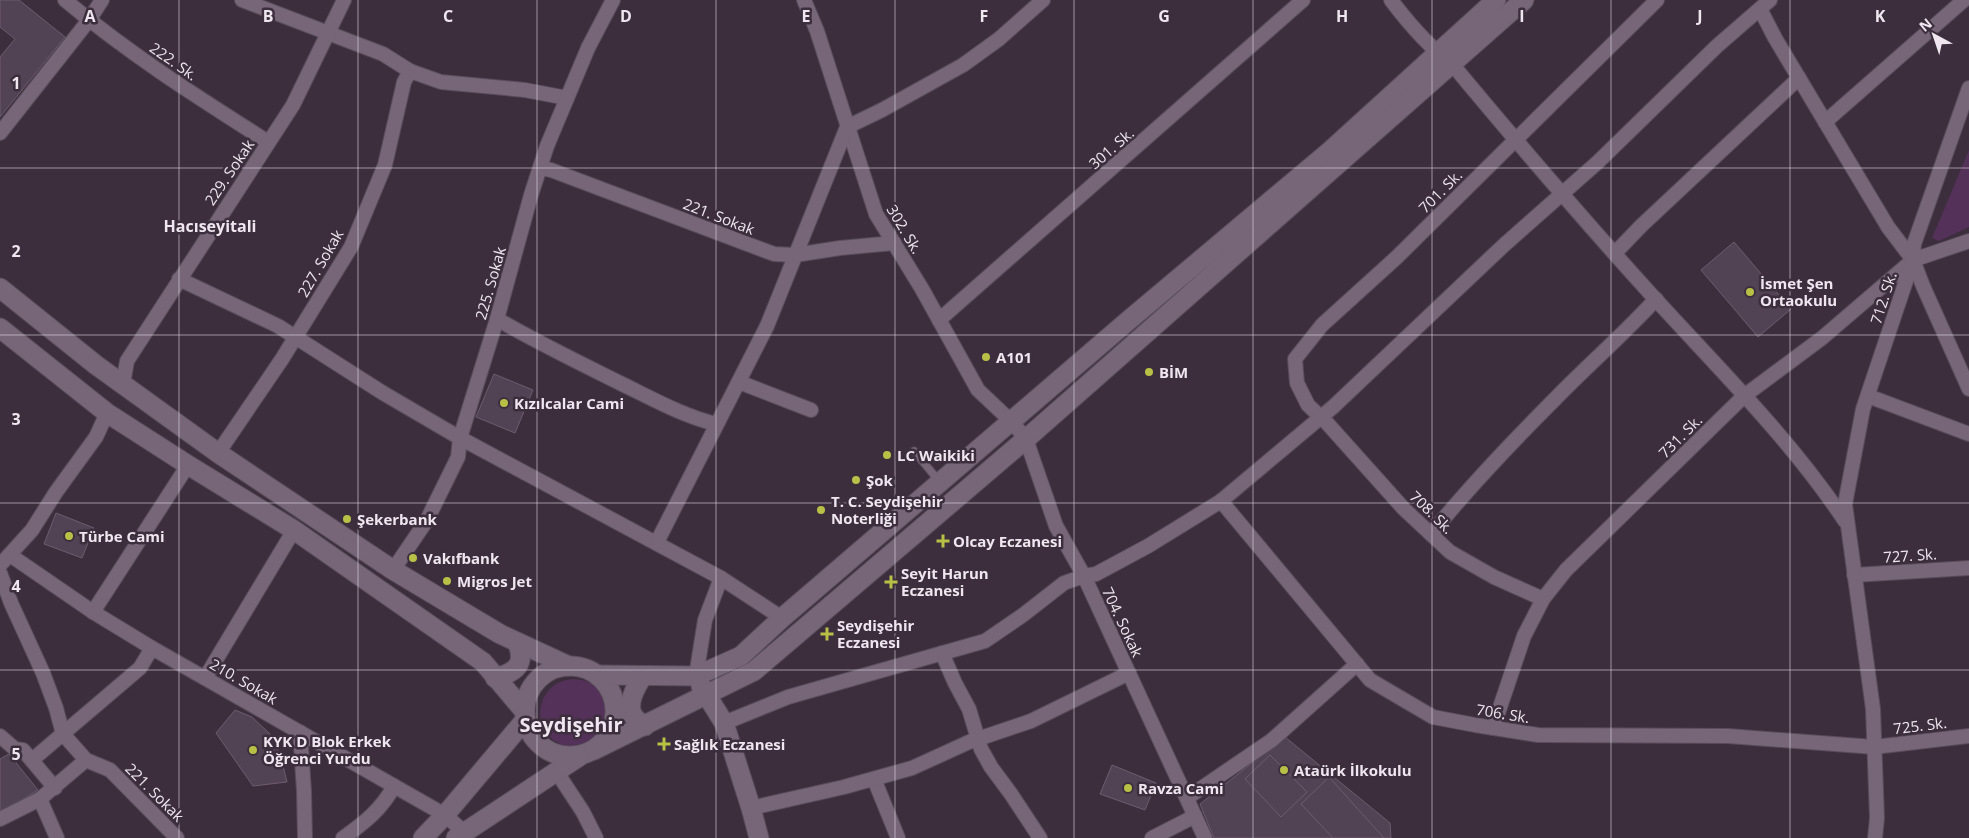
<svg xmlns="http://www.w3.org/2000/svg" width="1969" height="838" font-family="'Open Sans',sans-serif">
<rect width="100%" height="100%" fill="#3d2e3e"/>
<g fill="#533158">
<polygon points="1969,150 1969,227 1939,241 1932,238"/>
<circle cx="574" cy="713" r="34"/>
</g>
<g fill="#524354" stroke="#6c5c6e">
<polygon points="0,0 19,0 65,37 0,117 0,57 15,39 0,27"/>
<polygon points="1734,242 1791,309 1758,337 1701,270"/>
<polygon points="494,374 533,390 515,433 476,417"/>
<polygon points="56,513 94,528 82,558 44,544"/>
<polygon points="235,710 252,717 271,735 281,757 287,782 253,786 216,733"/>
<polygon points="1285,737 1390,823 1391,838 1214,838 1200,804"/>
<polygon points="9,754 38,790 0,813 0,759"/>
<polygon points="1270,755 1307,792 1281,817 1245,779"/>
<polygon points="1112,765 1156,783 1145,810 1100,794"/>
<polygon points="1329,777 1384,838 1333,838 1301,804"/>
</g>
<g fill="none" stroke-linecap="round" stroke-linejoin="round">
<g stroke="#584c5a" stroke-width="9">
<polyline id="lane" points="914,451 939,481"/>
</g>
<g stroke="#584c5a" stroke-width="16">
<g id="street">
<path d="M65 0C129 54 199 98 268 142"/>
<polyline points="242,0 383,54 410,71 441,82 525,90 567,98"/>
<polyline points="804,0 817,31 876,214 922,289 978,390 1012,422 1026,439 1056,526 1084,576 1205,838"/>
<path d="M1391 0C1409 24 1428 46 1452 64 1516 141 1581 217 1648 291 1716 366 1789 437 1845 521"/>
<polyline points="1760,9 1775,38 1888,227 1913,260 1923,286 1969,389"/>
<polyline points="1825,122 1964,0"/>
<polyline points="0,133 89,20 102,0"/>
<polyline points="540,168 551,170 774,254 795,255 840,248 894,243"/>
<polyline points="1615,253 1641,226 1799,78"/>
<polyline points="179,279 278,326 383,393 460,438 721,578 782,618"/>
<path d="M497 319C538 343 580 363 622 384 653 399 683 416 716 424"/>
<polyline points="939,320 1303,0"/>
<polyline points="123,384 127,361 293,105 344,0"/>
<polyline points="744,384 811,410"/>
<polyline points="1868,396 1969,434"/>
<polyline points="218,453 282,359 351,247 385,165 404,82 410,71"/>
<polyline points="1221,501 1370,680 1433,717 1475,725 1538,735 1728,736 1874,747 1969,736"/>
<path d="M1431 534C1469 487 1512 442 1555 399 1588 365 1624 334 1656 299"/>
<polyline points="657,542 767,326 847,127 882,110 963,65 999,39 1043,0"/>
<polyline points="10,555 93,612 152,648 445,815 464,832"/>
<polyline points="0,565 32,530 56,492 96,437 107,413"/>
<polyline points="393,570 427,520 458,457 460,438 497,319 531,195 547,146 588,48 613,0"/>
<polyline points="0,573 11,603 43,673 56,708 63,734 86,760 110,770 177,838"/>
<polyline points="1854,575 1969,568"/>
<polyline points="1543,599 1494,577 1450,552 1404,509 1327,423 1308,405 1297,383 1295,359 1322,325 1397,257 1657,0"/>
<polyline points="93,612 188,465"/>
<polyline points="942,653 955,683 969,709 981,749 991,767 1011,794 1040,838"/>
<polyline points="696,676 705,620 721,578"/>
<polyline points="205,678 294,530"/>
<polyline points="724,723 788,697 985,641 1023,615 1064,583 1084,576 1096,574 1148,546 1221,501 1333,407 1503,246 1598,162 1717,46 1770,0"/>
<polyline points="1493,728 1524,636 1543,599 1566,570 1744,396 1822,338 1913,260 1969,241"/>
<polyline points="300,732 304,791 305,838"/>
<polyline points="0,736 15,749 23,750 55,788"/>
<polyline points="32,760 140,668 152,648"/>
<polyline points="556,771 583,812 596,838"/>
<polyline points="874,779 898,838"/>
<polyline points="1187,798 1272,740 1357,664"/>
<polyline points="40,799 57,838"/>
<polyline points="751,808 844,787 912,768 969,742 1031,721 1129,673"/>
<polyline points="0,819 40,799 86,760"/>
<path d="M343 838C364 823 382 809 394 786"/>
<polyline points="1152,838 1195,816"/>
<polyline points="1875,838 1877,818 1873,709 1845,504 1863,409 1913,260 1914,244 1969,88"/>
</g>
</g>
<g stroke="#584c5a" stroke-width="21">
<g id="secondary">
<polyline points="0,288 96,365 218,453 393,570 500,634 569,666"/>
<polyline points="0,328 107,413 188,465 294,530 483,662 525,712"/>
<circle cx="570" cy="711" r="45"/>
<polyline points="598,675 696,676 741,656 782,618 1129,320 1330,151 1496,0"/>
<path d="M643 676C636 686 624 707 635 718 637 721 642 723 645 726"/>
<path d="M495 678C517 672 526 664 517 642"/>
<polyline points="701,686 724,723 751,808 759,838"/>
<polyline points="594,750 754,671 1026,439 1524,0"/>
<polyline points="423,838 445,815 525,720"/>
<polyline points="456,838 580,756"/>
</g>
</g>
<use href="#lane" stroke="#766678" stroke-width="7"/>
<use href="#street" stroke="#766678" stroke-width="14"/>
<use href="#secondary" stroke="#766678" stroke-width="19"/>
</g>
<path fill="none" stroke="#efe6f0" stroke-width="1" stroke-opacity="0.55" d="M179 0V838M358 0V838M537 0V838M716 0V838M895 0V838M1074 0V838M1253 0V838M1432 0V838M1611 0V838M1790 0V838M0 168H1969M0 335H1969M0 503H1969M0 670H1969"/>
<g fill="#b9c046" stroke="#3d2e3e" stroke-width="2">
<circle cx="1750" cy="292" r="5"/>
<circle cx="986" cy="357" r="5"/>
<circle cx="1149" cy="372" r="5"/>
<circle cx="504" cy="403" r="5"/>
<circle cx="887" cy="455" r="5"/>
<circle cx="856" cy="480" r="5"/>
<circle cx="821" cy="510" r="5"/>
<circle cx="347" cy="519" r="5"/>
<circle cx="69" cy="536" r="5"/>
<path d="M940.5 533.5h5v5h5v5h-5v5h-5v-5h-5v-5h5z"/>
<circle cx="413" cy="558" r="5"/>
<circle cx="447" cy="581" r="5"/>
<path d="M888.5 574.5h5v5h5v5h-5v5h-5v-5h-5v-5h5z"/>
<path d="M824.5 626.5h5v5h5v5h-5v5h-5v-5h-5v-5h5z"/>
<path d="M661.5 736.5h5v5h5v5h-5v5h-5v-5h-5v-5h5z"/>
<circle cx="253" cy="750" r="5"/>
<circle cx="1284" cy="770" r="5"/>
<circle cx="1128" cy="788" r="5"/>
</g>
<g text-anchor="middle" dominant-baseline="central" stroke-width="5" stroke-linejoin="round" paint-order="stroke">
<g font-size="15" fill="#efe6f0" stroke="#3d2e3e">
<text transform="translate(174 61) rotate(35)">222. Sk.</text>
<text transform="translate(1111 148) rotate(-41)">301. Sk.</text>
<text transform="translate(229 172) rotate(-56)">229. Sokak</text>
<text transform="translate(1440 191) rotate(-45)">701. Sk.</text>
<text transform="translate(719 216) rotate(21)">221. Sokak</text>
<text transform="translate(905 229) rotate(59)">302. Sk.</text>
<text transform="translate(320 263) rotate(-60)">227. Sokak</text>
<text transform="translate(490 283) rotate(-74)">225. Sokak</text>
<text transform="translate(1883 298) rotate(-72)">712. Sk.</text>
<text transform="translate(1680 436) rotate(-45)">731. Sk.</text>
<text transform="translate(1432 512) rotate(44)">708. Sk.</text>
<text transform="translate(1910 555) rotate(-4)">727. Sk.</text>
<text transform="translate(1123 622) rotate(65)">704. Sokak</text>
<text transform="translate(244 681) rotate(30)">210. Sokak</text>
<text transform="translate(1503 713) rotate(9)">706. Sk.</text>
<text transform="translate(1920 725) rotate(-7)">725. Sk.</text>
<text transform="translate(155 792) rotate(45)">221. Sokak</text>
</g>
<g font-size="15" font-weight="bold" fill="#efe6f0" stroke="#3d2e3e" text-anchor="start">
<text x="1760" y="283">İsmet Şen<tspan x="1760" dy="17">Ortaokulu</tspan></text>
<text x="996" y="357">A101</text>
<text x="1159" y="372">BİM</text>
<text x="514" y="403">Kızılcalar Cami</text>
<text x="897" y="455">LC Waikiki</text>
<text x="866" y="480">Şok</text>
<text x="831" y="501">T. C. Seydişehir<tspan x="831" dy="17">Noterliği</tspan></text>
<text x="357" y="519">Şekerbank</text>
<text x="79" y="536">Türbe Cami</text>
<text x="953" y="541">Olcay Eczanesi</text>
<text x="423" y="558">Vakıfbank</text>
<text x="901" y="573">Seyit Harun<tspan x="901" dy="17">Eczanesi</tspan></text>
<text x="457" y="581">Migros Jet</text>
<text x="837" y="625">Seydişehir<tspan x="837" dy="17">Eczanesi</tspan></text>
<text x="263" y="741">KYK D Blok Erkek<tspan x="263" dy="17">Öğrenci Yurdu</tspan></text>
<text x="674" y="744">Sağlık Eczanesi</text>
<text x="1294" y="770">Ataürk İlkokulu</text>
<text x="1138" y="788">Ravza Cami</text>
</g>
<g font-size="16" font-weight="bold" fill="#efe6f0" stroke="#3d2e3e">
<text x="210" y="226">Hacıseyitali</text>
</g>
<g font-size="20" font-weight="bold" fill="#efe6f0" stroke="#3d2e3e">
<text x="571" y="724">Seydişehir</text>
</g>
</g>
<g font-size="16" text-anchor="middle" font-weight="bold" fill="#efe6f0" stroke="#3d2e3e" stroke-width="5" stroke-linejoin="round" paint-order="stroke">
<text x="90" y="22">A</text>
<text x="268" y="22">B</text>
<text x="448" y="22">C</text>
<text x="626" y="22">D</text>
<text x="806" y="22">E</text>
<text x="984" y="22">F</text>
<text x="1164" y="22">G</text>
<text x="1342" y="22">H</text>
<text x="1522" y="22">I</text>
<text x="1700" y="22">J</text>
<text x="1880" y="22">K</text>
<text x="16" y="89">1</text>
<text x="16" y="257">2</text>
<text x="16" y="425">3</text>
<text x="16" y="592">4</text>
<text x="16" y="760">5</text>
</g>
<g transform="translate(1934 35) rotate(320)" stroke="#3d2e3e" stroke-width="4" paint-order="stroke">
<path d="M0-4L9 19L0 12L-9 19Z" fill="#efe6f0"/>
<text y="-8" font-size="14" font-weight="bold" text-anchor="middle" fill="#efe6f0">N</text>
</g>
</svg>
